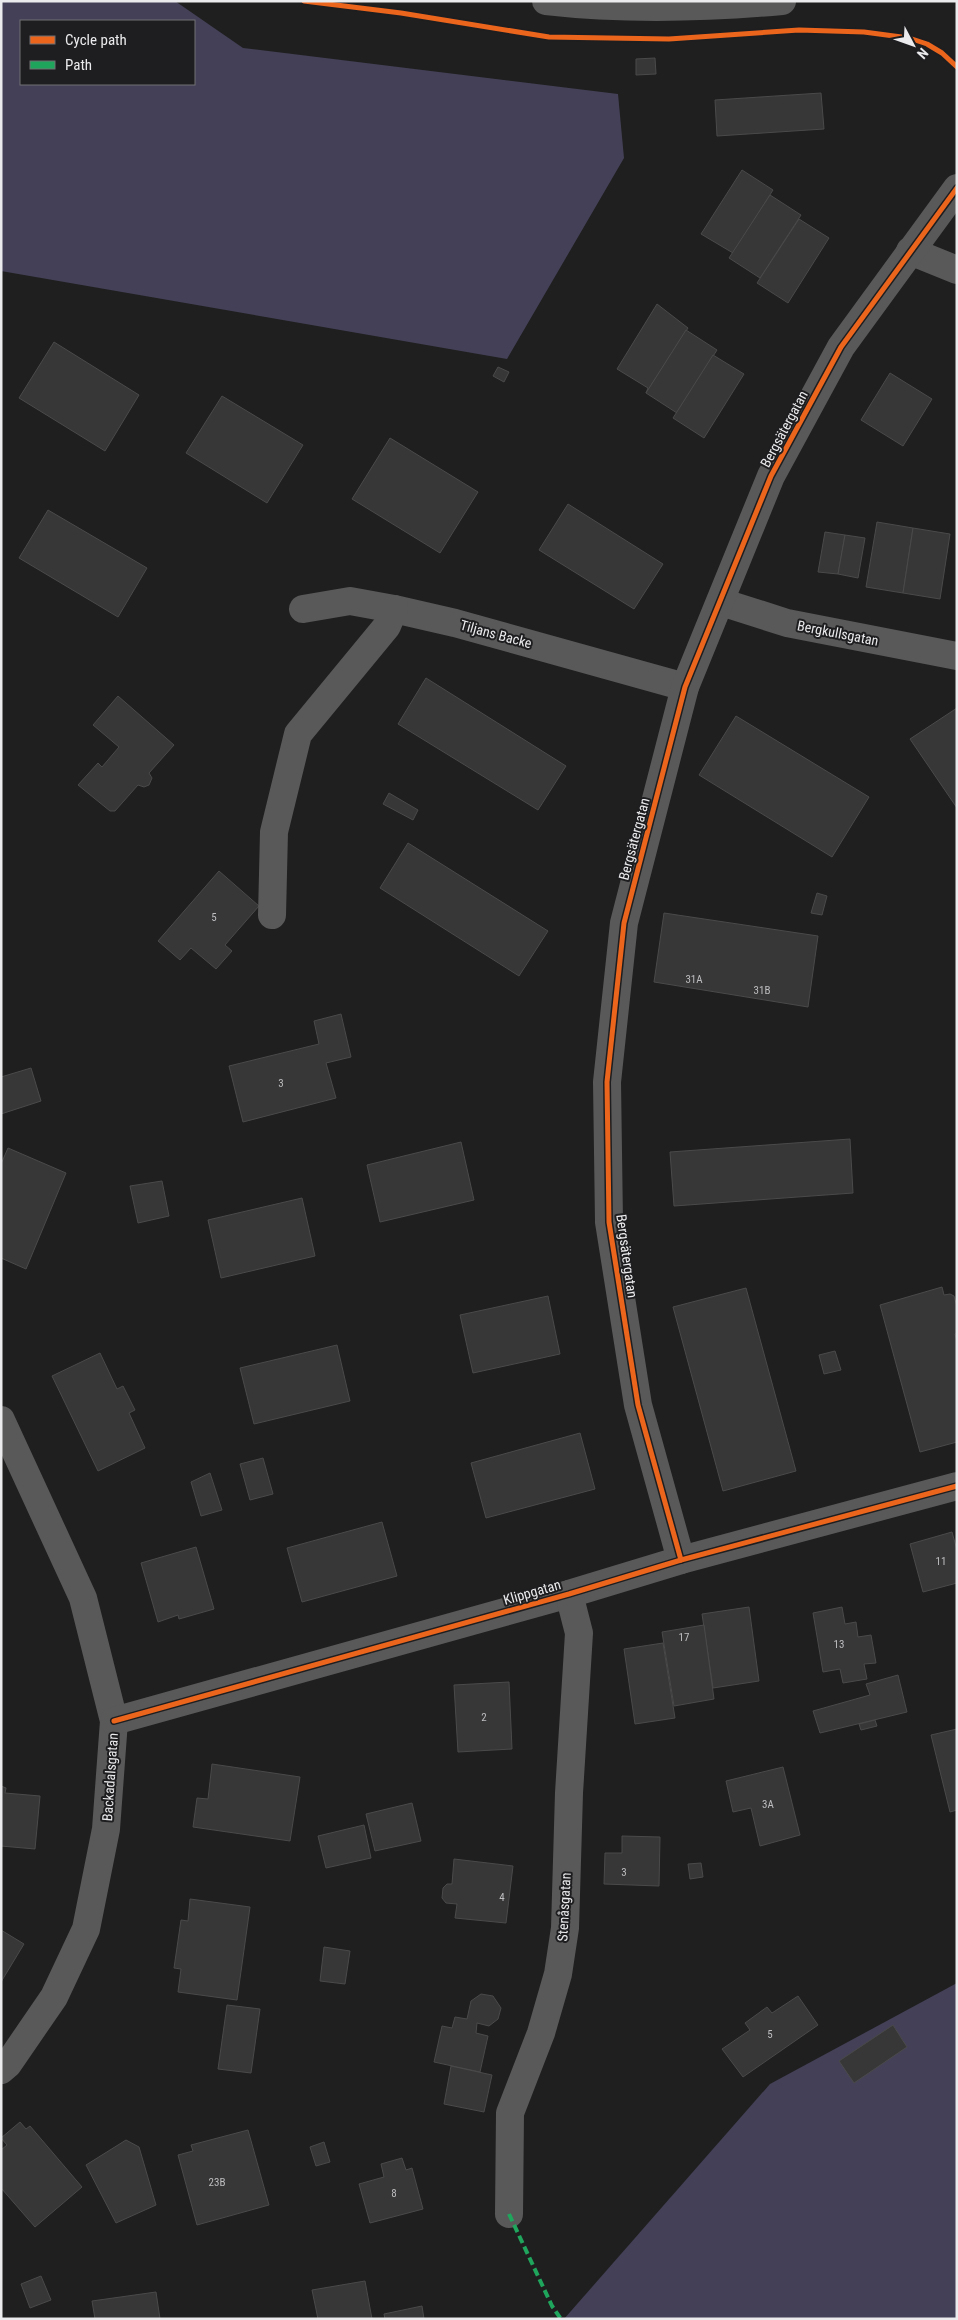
<svg xmlns="http://www.w3.org/2000/svg" width="958" height="2320" font-family="'Roboto Condensed',sans-serif">
<rect width="100%" height="100%" fill="#1f1f1f"/>
<g fill="#444057" fill-rule="evenodd">
<path d="M1 1H175L243 48 618 94 624 158 507 359 1 271ZM21 21H194V84H21Z"/>
<polygon points="957,1983 957,2319 564,2319 770,2084"/>
</g>
<g fill="#373738" stroke="#4a4a4b">
<polygon points="655,58 656,74 636,75 636,59"/>
<polygon points="821,93 824,129 717,136 715,100"/>
<polygon points="742,170 773,190 733,253 701,234"/>
<polygon points="770,195 801,215 760,278 729,258"/>
<polygon points="799,219 829,238 788,303 757,283"/>
<polygon points="657,304 688,328 646,393 648,388 617,369"/>
<polygon points="686,330 717,350 677,413 646,393"/>
<polygon points="54,342 139,395 105,451 19,398"/>
<polygon points="713,355 744,374 704,438 673,418"/>
<polygon points="498,367 509,372 504,382 493,376"/>
<polygon points="890,373 932,399 903,446 861,420"/>
<polygon points="222,396 303,445 267,503 186,453"/>
<polygon points="390,438 478,492 440,553 352,499"/>
<polygon points="568,504 663,564 634,609 539,550"/>
<polygon points="48,510 147,568 118,617 19,558"/>
<polygon points="877,522 913,528 903,593 866,587"/>
<polygon points="913,528 950,534 940,599 903,593"/>
<polygon points="825,532 845,535 838,574 818,572"/>
<polygon points="845,535 865,538 858,578 838,574"/>
<polygon points="426,678 566,766 538,810 398,724"/>
<polygon points="118,696 174,745 149,773 152,778 149,785 144,787 138,785 115,811 110,811 78,785 98,763 102,767 119,747 93,725"/>
<polygon points="957,708 957,808 910,739"/>
<polygon points="736,716 869,797 832,857 699,775"/>
<polygon points="389,793 418,810 413,820 383,804"/>
<polygon points="408,843 548,931 519,976 380,888"/>
<polygon points="219,871 259,906 225,945 232,951 216,969 191,948 180,960 158,941"/>
<polygon points="817,893 827,896 822,915 811,913"/>
<polygon points="664,913 818,936 808,1007 654,982"/>
<polygon points="341,1014 351,1057 326,1063 336,1098 243,1122 229,1066 319,1044 314,1021"/>
<polygon points="31,1068 41,1101 1,1114 1,1077"/>
<polygon points="850,1139 853,1193 674,1206 670,1152"/>
<polygon points="461,1142 474,1200 380,1222 367,1165"/>
<polygon points="8,1148 66,1173 26,1269 1,1258 1,1164"/>
<polygon points="162,1181 169,1216 138,1223 130,1186"/>
<polygon points="302,1198 315,1256 221,1278 208,1220"/>
<polygon points="942,1287 944,1295 950,1294 954,1296 957,1307 957,1333 955,1334 957,1341 957,1442 920,1452 880,1305"/>
<polygon points="746,1288 796,1471 723,1491 673,1307"/>
<polygon points="548,1296 560,1354 473,1373 460,1315"/>
<polygon points="337,1345 350,1401 254,1424 240,1368"/>
<polygon points="835,1351 841,1370 824,1374 819,1355"/>
<polygon points="100,1353 117,1389 123,1386 135,1410 129,1413 145,1448 98,1471 52,1376"/>
<polygon points="580,1433 595,1489 486,1518 471,1463"/>
<polygon points="263,1458 273,1494 250,1500 240,1464"/>
<polygon points="210,1473 222,1510 201,1516 191,1482"/>
<polygon points="382,1522 397,1576 302,1602 287,1548"/>
<polygon points="952,1532 957,1550 957,1583 923,1592 910,1544"/>
<polygon points="196,1547 214,1609 179,1619 178,1615 158,1622 141,1563"/>
<polygon points="749,1607 759,1681 713,1688 702,1614"/>
<polygon points="842,1607 845,1624 856,1622 858,1637 871,1635 876,1663 864,1664 867,1679 843,1683 840,1669 823,1672 813,1613"/>
<polygon points="704,1625 714,1699 674,1706 662,1632"/>
<polygon points="663,1643 675,1718 635,1724 624,1649"/>
<polygon points="898,1675 907,1712 820,1733 813,1711 870,1695 866,1684"/>
<polygon points="509,1682 512,1749 458,1752 454,1685"/>
<polygon points="875,1720 877,1726 861,1730 859,1724"/>
<polygon points="957,1729 957,1810 950,1812 931,1735"/>
<polygon points="212,1764 300,1777 290,1841 193,1827 197,1798 208,1799"/>
<polygon points="783,1767 800,1835 760,1846 751,1808 733,1812 726,1781"/>
<polygon points="1,1786 6,1788 5,1793 40,1796 35,1849 1,1846"/>
<polygon points="412,1803 421,1841 375,1851 366,1814"/>
<polygon points="364,1825 371,1858 326,1868 318,1836"/>
<polygon points="622,1836 660,1837 659,1886 604,1884 605,1853 622,1853"/>
<polygon points="454,1859 513,1866 506,1923 455,1918 457,1904 446,1903 442,1898 443,1888 447,1884 452,1884"/>
<polygon points="701,1863 703,1877 690,1879 688,1864"/>
<polygon points="190,1899 250,1907 237,2000 178,1992 181,1969 174,1968 181,1920 188,1921"/>
<polygon points="1,1930 24,1944 1,1982"/>
<polygon points="324,1947 350,1951 345,1984 320,1981"/>
<polygon points="481,1994 493,1996 501,2008 498,2019 489,2026 477,2023 476,2033 488,2036 480,2072 434,2062 442,2026 452,2028 455,2017 467,2019 471,2001"/>
<polygon points="798,1996 818,2025 743,2077 722,2049 750,2030 745,2023 767,2007 772,2013"/>
<polygon points="227,2005 260,2009 251,2073 218,2069"/>
<polygon points="893,2025 907,2047 854,2083 839,2061"/>
<polygon points="451,2066 492,2075 484,2112 444,2104"/>
<polygon points="20,2122 26,2129 30,2126 82,2187 35,2227 1,2188 1,2150 7,2145 1,2138"/>
<polygon points="248,2130 269,2205 197,2225 178,2155 193,2151 191,2145"/>
<polygon points="126,2140 139,2147 156,2205 116,2223 86,2165"/>
<polygon points="324,2142 330,2162 316,2166 310,2147"/>
<polygon points="402,2158 406,2170 412,2168 423,2209 370,2223 359,2184 384,2177 381,2164"/>
<polygon points="41,2276 51,2300 30,2308 21,2284"/>
<polygon points="365,2281 372,2319 318,2319 312,2290"/>
<polygon points="156,2292 160,2319 95,2319 92,2301"/>
<polygon points="422,2306 424,2319 385,2319 384,2314"/>
</g>
<g fill="none" stroke-linecap="round" stroke-linejoin="round">
<g stroke="#595959" stroke-width="28">
<path d="M546 1C625 10 703 8 782 1"/>
<polyline points="910,251 957,270"/>
<polyline points="721,602 787,623 957,656"/>
<polyline points="303,609 350,601 394,609 455,623 685,687"/>
<polyline points="272,915 274,832 298,734 387,626 394,609"/>
<polyline points="1,1420 83,1598 114,1721 106,1829 86,1929 54,1997 8,2064 1,2070"/>
<polyline points="681,1560 638,1405 609,1222 607,1082 624,923 685,687 771,476 841,347 957,188"/>
<polyline points="114,1721 569,1594 681,1560 957,1486"/>
<polyline points="509,2214 510,2113 541,2033 558,1974 565,1928 569,1793 579,1633 569,1594"/>
</g>
<polyline stroke="#20a55d" stroke-width="4" stroke-dasharray="8 4" stroke-linecap="butt" points="509,2214 552,2306 561,2319"/>
<g stroke="#1e1e20" stroke-width="8">
<g id="cycleway">
<polyline points="304,1 401,13 549,37 669,39 799,30 864,32 909,38 927,44 942,53 957,67"/>
<polyline points="681,1560 638,1405 609,1222 607,1082 624,923 685,687 771,476 841,347 957,188"/>
<polyline points="114,1721 569,1594 681,1560 957,1486"/>
</g>
</g>
<use href="#cycleway" stroke="#eb651d" stroke-width="5"/>
</g>
<g text-anchor="middle" dominant-baseline="central" stroke-width="4" stroke-linejoin="round" paint-order="stroke">
<g font-size="11" fill="#bebec0">
<text x="214" y="917">5</text>
<text x="694" y="979">31A</text>
<text x="762" y="990">31B</text>
<text x="281" y="1083">3</text>
<text x="941" y="1561">11</text>
<text x="684" y="1637">17</text>
<text x="839" y="1644">13</text>
<text x="484" y="1717">2</text>
<text x="768" y="1804">3A</text>
<text x="624" y="1872">3</text>
<text x="502" y="1897">4</text>
<text x="770" y="2034">5</text>
<text x="217" y="2182">23B</text>
<text x="394" y="2193">8</text>
</g>
<g font-size="14" fill="#ebebed" stroke="#1e1e20">
<text transform="translate(784 429) rotate(-62)">Bergsätergatan</text>
<text transform="translate(838 633) rotate(11)">Bergkullsgatan</text>
<text transform="translate(496 634) rotate(15)">Tiljans Backe</text>
<text transform="translate(634 839) rotate(-75)">Bergsätergatan</text>
<text transform="translate(627 1256) rotate(82)">Bergsätergatan</text>
<text transform="translate(532 1592) rotate(-16)">Klippgatan</text>
<text transform="translate(110 1777) rotate(-86)">Backadalsgatan</text>
<text transform="translate(564 1907) rotate(-87)">Stenåsgatan</text>
</g>
</g>
<rect width="958" height="2320" fill="none" stroke="#ebebed" stroke-width="5"/>
<rect x="20" y="20" width="175" height="65" fill="#1e1e20" stroke="#707072"/>
<rect x="30" y="36" width="25" height="8" fill="#eb651d" stroke="#707072"/>
<text x="65" y="45" font-size="15" fill="#ebebed">Cycle path</text>
<rect x="30" y="61" width="25" height="8" fill="#20a55d" stroke="#707072"/>
<text x="65" y="70" font-size="15" fill="#ebebed">Path</text>
<g transform="translate(913 45) rotate(131)" stroke="#1e1e20" stroke-width="4" paint-order="stroke">
<path d="M0-4L9 19L0 12L-9 19Z" fill="#ebebed"/>
<text y="-8" font-size="14" font-weight="bold" text-anchor="middle" fill="#ebebed">N</text>
</g>
</svg>
